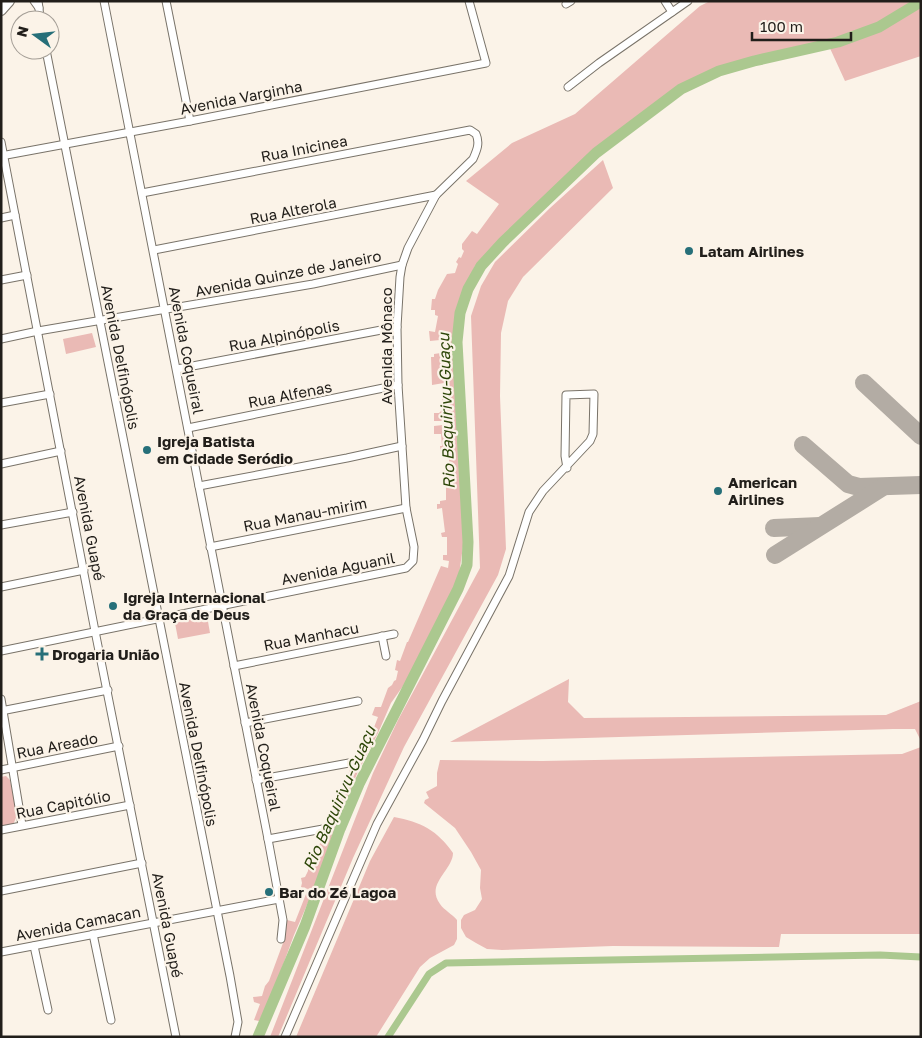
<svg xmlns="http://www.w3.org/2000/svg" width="922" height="1038" font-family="'Golos Text',sans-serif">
<rect width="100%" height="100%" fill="#fbf3e8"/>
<g fill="#eabab5">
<polygon points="710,1 921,1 921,56 845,81 828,44 719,71 646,109 576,173 495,250 492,248 475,266 464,289 453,342 459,442 460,477 464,508 464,539 458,582 437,626 403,686 391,703 378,733 357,774 338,818 316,884 294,935 270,1000 259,1021 254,1020 260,1004 254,1002 253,997 262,996 265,986 269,981 283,943 283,933 287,920 295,922 308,889 301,887 302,883 301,878 305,877 308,871 308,863 313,863 313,859 316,857 320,843 326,841 329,829 332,826 328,824 330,819 333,820 347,782 350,783 351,776 348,775 353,761 356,761 362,746 365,747 369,735 371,735 378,717 372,715 375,707 381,707 388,688 392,685 394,681 396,680 398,671 395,670 397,660 400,661 407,642 408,642 441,566 448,568 449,561 443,560 443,555 447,555 447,537 442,537 441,533 445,532 442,508 437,509 437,504 440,504 440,501 446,500 446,485 444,484 443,476 452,475 451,465 449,465 449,455 441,455 440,446 442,446 441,434 434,434 434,426 443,425 443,421 434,421 434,413 439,413 442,410 441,403 442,403 442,399 446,399 444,383 432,385 431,357 434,357 434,354 441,353 440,340 430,341 429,331 435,332 438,316 435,315 435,310 431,310 432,299 435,299 438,290 447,274 455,273 458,264 456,262 459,257 461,258 464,251 462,249 462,244 472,231 477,234 499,204 466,181 512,143 575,114 700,6"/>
<polygon points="603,160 613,188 523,277 508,301 501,333 500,396 506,549 498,575 404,747 353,858 278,1037 270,1037 373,773 398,720 480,568 471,316 481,286 495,262 550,208"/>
<polygon points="92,333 96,347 66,354 63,339"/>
<polygon points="207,616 210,633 178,639 175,623"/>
<polygon points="569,679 568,702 584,718 886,715 921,701 921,741 915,729 893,729 450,742"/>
<polygon points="921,747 921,934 781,934 779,947 613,946 502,950 487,949 476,943 466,937 461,928 461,920 464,915 475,910 482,899 480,888 481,870 471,852 455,828 424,803 425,800 429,798 426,792 437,786 437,773 440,760 543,761 902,754"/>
<polygon points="6,776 10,780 17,815 13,825 1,828 1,777"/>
<path d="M394 817C421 822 437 830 453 853 453 870 425 884 440 904 444 910 452 914 457 920V939L454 945 430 958 420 967 376 1037H296L370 861Z"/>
</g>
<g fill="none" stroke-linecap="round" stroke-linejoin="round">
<polyline stroke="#82956c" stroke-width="2" points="917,4 921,3"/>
<polyline stroke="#abc88f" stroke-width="7" points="388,1037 429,974 446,963 880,955 921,957"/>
<polyline stroke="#abc88f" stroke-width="11" points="258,1037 305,926 340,829 359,784 458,589 467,565 468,542 457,342 460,313 468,289 481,266 503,242 596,153 681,89 719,71 754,61 838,42 879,27 917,4 919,1"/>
<g stroke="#b3aca4" stroke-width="18">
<polyline points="864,383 921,436"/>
<polyline points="803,445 848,484 859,487 921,485"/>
<polyline points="774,528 820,526"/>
<polyline points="775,555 883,487"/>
</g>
<g stroke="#797369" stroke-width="9">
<g id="minor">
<polyline points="34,1 39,8 38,1"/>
<polyline points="104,1 268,839 283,920 281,939"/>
<polyline points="166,1 190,121"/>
<polyline points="665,1 672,12"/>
<polyline points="566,4 571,1"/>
<polyline points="39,8 40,20"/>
<polyline points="46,50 230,976 238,1022 235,1037"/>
<polyline points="568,87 599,63 688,1"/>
<polyline points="1,142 95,631 176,1037"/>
<polyline points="1,156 190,121 486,63 469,1"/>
<polyline points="1,218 15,215"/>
<polyline points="154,250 436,195"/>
<polyline points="1,280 27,275"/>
<polyline points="1,339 38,331 313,284 402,265"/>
<polyline points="177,369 397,327"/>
<polyline points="1,403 50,394"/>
<polyline points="188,428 398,385"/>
<polyline points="1,464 61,451"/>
<polyline points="199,486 347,458 402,446"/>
<polyline points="1,525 73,512"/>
<polyline points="210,547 406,508"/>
<polyline points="1,587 84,570"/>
<polyline points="382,636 386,656"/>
<path d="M1 651 406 568 413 561 414 547 406 508 398 385 397 327 400 277 402 265 408 248 436 195 473 159C477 150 480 143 476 134L470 130 142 193"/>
<polyline points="234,666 394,634"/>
<polyline points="1,699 22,825"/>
<polyline points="1,711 108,690"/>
<polyline points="245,723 358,701"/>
<polyline points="1,770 119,746"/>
<polyline points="256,780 349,763"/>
<polyline points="1,830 130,805"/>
<polyline points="268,839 323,829"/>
<polyline points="1,891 142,863"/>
<polyline points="93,934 111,1020"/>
<polyline points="34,946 48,1010"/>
<polyline points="1,952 279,899"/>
<polyline points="285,1037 377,824 423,740 442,701 509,576 529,512 543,491 590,441 593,434 594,394 566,395 565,456 567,468"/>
</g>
</g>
<g stroke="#797369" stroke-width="12">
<polyline id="secondary" points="1,10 9,1"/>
</g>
<use href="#minor" stroke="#fff" stroke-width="7"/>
<use href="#secondary" stroke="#fff" stroke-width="10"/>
</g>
<g fill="#266f79" stroke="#fbf3e8" stroke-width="2">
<circle cx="689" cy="251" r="5"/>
<circle cx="147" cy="450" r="5"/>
<circle cx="718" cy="491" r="5"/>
<circle cx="113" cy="606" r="5"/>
<path d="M39.5 646.5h5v5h5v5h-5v5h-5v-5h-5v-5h5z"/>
<circle cx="269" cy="892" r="5"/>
</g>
<g text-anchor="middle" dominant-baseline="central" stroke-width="4.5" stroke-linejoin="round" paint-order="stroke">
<g font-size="15" fill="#211e1a" stroke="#fbf3e8">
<text transform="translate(241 97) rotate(-11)">Avenida Varginha</text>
<text transform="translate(304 148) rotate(-11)">Rua Inicinea</text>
<text transform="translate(293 210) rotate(-11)">Rua Alterola</text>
<text transform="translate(288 273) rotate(-11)">Avenida Quinze de Janeiro</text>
<text transform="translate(284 335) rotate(-11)">Rua Alpinópolis</text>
<text transform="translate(386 346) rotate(-90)">Avenida Mônaco</text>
<text transform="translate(187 350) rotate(79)">Avenida Coqueiral</text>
<text transform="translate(121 357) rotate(79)">Avenida Delfinópolis</text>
<text transform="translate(290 394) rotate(-11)">Rua Alfenas</text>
<text transform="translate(305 514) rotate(-11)">Rua Manau-mirim</text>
<text transform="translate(90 528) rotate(79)">Avenida Guapé</text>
<text transform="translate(338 568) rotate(-11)">Avenida Aguanil</text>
<text transform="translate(311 636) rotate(-11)">Rua Manhacu</text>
<text transform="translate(57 745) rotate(-11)">Rua Areado</text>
<text transform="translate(264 747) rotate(79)">Avenida Coqueiral</text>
<text transform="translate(199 754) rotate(79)">Avenida Delfinópolis</text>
<text transform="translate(63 804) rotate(-11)">Rua Capitólio</text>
<text transform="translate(78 923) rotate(-11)">Avenida Camacan</text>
<text transform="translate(168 925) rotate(79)">Avenida Guapé</text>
</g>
<g font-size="15" font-weight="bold" fill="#211e1a" stroke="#fbf3e8" text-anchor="start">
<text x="699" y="251">Latam Airlines</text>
<text x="157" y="441">Igreja Batista<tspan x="157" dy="17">em Cidade Seródio</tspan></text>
<text x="728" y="482">American<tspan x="728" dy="17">Airlines</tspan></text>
<text x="123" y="597">Igreja Internacional<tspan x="123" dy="17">da Graça de Deus</tspan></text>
<text x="52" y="654">Drogaria União</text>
<text x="279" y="892">Bar do Zé Lagoa</text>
</g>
<g font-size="16" font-style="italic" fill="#2d4608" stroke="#fbf3e8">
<text transform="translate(446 411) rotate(-92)">Rio Baquirivu-Guaçu</text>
<text transform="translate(339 798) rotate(-66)">Rio Baquirivu-Guaçu</text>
</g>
</g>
<rect width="922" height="1038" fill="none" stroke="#211e1a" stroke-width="5"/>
<g transform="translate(35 35) rotate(285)"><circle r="24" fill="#fbf3e8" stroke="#a49e96"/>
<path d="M0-4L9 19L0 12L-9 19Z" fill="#266f79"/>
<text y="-8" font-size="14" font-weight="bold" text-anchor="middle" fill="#211e1a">N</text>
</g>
<path d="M752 32v8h99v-8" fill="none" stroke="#211e1a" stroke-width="2.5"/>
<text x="760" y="32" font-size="15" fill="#211e1a" stroke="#fbf3e8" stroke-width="4" paint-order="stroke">100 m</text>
</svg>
